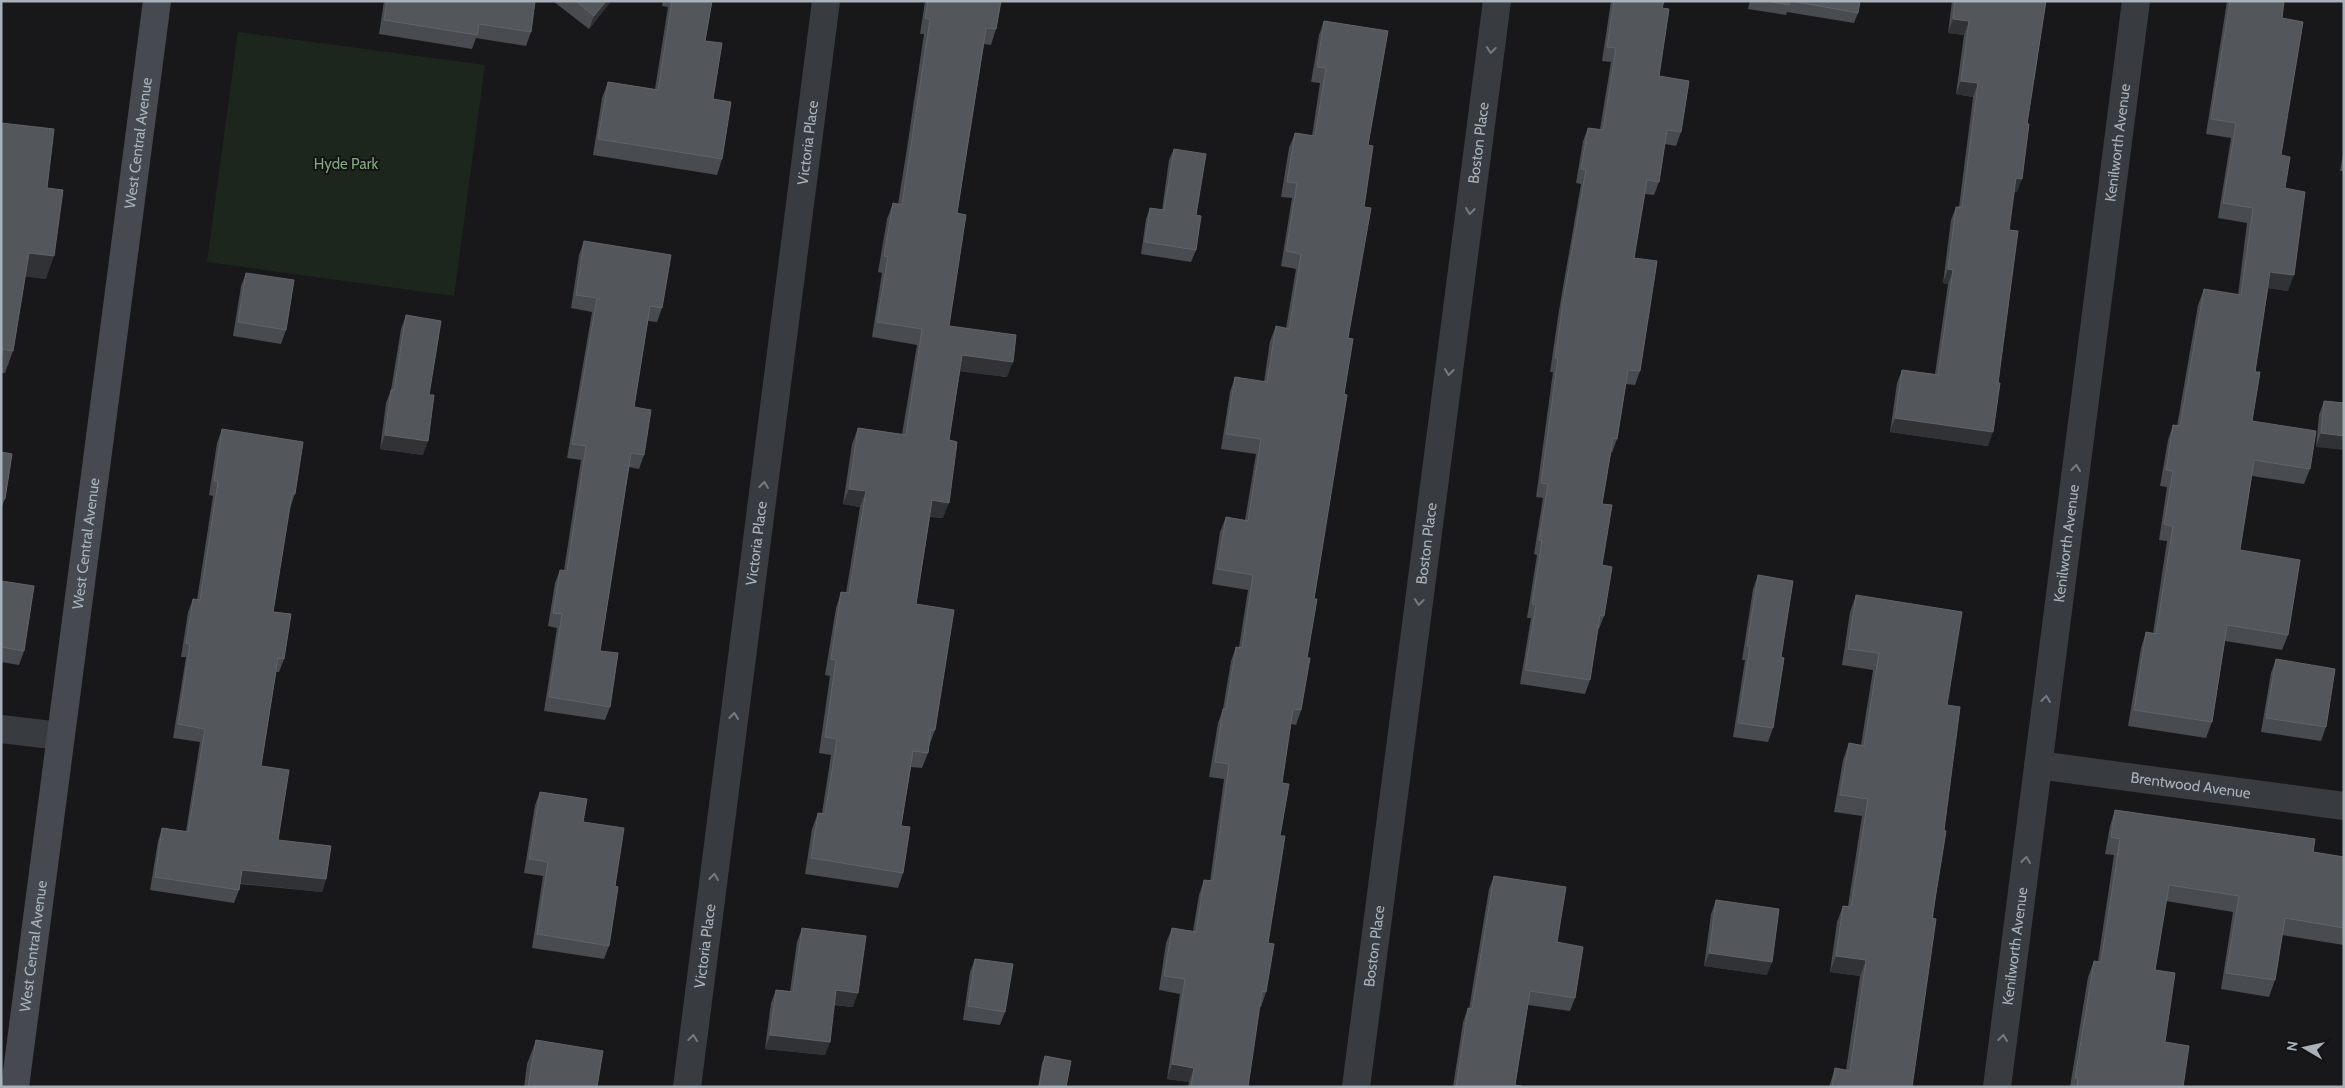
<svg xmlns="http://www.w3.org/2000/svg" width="2345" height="1088" font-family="Cabin,sans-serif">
<rect width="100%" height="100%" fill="#18181a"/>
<polygon fill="#1d261d" points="238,32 485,65 454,296 207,262"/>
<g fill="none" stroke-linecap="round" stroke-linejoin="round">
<g stroke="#383b3f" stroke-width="28">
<polyline points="1,729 60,736"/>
<path id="s1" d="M2038 765 2344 806"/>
<path id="s2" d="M687 1087 826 1"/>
<path id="s3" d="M1356 1087 1497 1"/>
<path id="s4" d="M1997 1087 2136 1"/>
</g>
<path stroke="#464a50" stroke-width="28" id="s5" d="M15 1087 157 1"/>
</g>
<g fill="#484b4f">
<polygon points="384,1 535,1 531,32 526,46 476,38 472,49 379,34"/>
<polygon points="553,1 611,1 589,29"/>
<polygon points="663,1 712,1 705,41 722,159 717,175 593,155 602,98 608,82 655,89 668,7 662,6"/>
<polygon points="925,1 1001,1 996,29 991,45 984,44 957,213 949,326 1007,377 960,371 949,440 943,518 930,517 916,604 935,730 929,746 928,753 922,768 911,767 901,826 903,873 898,888 805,874 812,829 818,813 822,813 831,755 819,753 830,676 825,675 836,608 841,592 846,593 860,507 843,504 852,444 858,428 902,434 917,345 872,337 882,273 878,272 887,219 893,203 898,204 907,148 924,34 920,34"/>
<polygon points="1611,1 1664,1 1662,8 1659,76 1681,132 1676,146 1665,144 1659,182 1654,195 1645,194 1634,258 1640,371 1635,385 1626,384 1617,439 1612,453 1611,452 1602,504 1602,565 1604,616 1599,629 1598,629 1590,680 1585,694 1520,684 1531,618 1527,618 1537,555 1534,554 1543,498 1536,497 1553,372 1550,372 1559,310 1581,184 1576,183 1583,141 1588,128 1600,129 1611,62 1602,61"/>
<polygon points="1750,1 1860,1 1858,13 1854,23 1787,12 1786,15 1748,9"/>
<polygon points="1952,1 2046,1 2027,124 2017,192 2014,192 2009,230 1988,446 1890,432 1897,383 1902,370 1935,374 1948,284 1943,283 1951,220 1956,207 1959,207 1973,97 1956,94 1964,35 1948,33"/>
<polygon points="2227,1 2284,1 2282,18 2281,155 2285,188 2288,291 2268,288 2255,372 2252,421 2310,469 2304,484 2252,476 2240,550 2288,635 2282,650 2225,641 2212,722 2206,738 2128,726 2141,648 2146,632 2153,633 2167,541 2159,540 2167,487 2160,486 2168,440 2173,425 2177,426 2198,305 2204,289 2238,295 2247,223 2218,218 2231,138 2206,134"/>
<polygon points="1324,21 1368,145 1364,207 1348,338 1344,394 1314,599 1301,710 1296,725 1291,724 1282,783 1280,836 1268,943 1266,992 1261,1007 1259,1006 1248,1087 1188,1087 1189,1082 1167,1079 1180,994 1159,990 1166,943 1172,928 1193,931 1199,895 1204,880 1210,881 1224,779 1209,777 1218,723 1223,709 1231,661 1236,647 1239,647 1248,590 1212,584 1220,532 1226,517 1245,520 1256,454 1221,449 1230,392 1235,377 1264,382 1270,341 1276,326 1286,328 1296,269 1281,266 1292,198 1281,197 1289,148 1295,133 1312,136 1320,83 1311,82 1319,35"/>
<polygon points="1,123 47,188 46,279 25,276 13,351 5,373 1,373"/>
<polygon points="1174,149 1196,215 1196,250 1191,262 1141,254 1146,219 1150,208 1162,210 1169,160"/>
<polygon points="2344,149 2344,171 2340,171"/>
<polygon points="584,241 662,308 657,322 648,321 634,407 644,455 639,469 629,467 600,651 610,707 605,720 544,711 557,628 548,626 555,583 560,570 564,570 581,460 567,458 592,312 571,308 579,255"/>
<polygon points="246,273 286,330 281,344 233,336 241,286"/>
<polygon points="406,315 429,395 423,455 380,449 386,403 391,390 401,329"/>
<polygon points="2324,401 2344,403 2316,447 2319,415"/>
<polygon points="222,429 295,494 290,508 289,508 273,612 284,659 279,672 276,672 261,766 278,840 326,879 322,892 240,884 239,890 234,903 150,890 158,841 162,828 186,831 200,742 173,738 186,657 181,657 188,612 193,599 197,600 213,496 209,495 217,443"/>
<polygon points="1,452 5,499 1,509"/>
<polygon points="1758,575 1781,657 1773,728 1768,742 1733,737 1745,660 1742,660 1753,589"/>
<polygon points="1,581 24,651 19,665 1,662"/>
<polygon points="1856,595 1947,705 1944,830 1912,1087 1829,1087 1835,1068 1846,1070 1860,976 1830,972 1837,922 1843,906 1848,906 1862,816 1834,812 1843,760 1849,743 1861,745 1873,670 1842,665 1850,612"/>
<polygon points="2276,659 2326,727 2321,741 2261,732 2271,673"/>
<polygon points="540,792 583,822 609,946 604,959 532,948 543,876 524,873 535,805"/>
<polygon points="2115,810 2313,852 2344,857 2344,945 2282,935 2275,980 2269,997 2221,989 2233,912 2166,901 2155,970 2165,1042 2183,1087 2070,1087 2088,977 2094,961 2098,961 2114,855 2105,854 2110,826"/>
<polygon points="1494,876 1557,942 1575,998 1570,1011 1528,1005 1515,1085 1522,1087 1453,1087 1463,1022 1468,1008 1469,1009 1489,889"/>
<polygon points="1716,900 1767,975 1704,966 1711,914"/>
<polygon points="802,928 853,1007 834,1005 825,1055 765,1049 771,1003 776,990 790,991 797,942"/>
<polygon points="975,959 1005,1012 1000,1025 963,1020 970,972"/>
<polygon points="536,1040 597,1087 524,1087 527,1064"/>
<polygon points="1045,1056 1066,1087 1038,1087 1042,1063"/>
</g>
<g fill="#313235">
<polygon points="606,1 611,1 589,29 594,16"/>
<polygon points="1953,19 1969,21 1964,35 1948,33"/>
<polygon points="1961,81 1978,83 1973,97 1956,94"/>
<polygon points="2016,178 2022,179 2017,192 2011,192"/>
<polygon points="29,253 54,256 46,279 21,276"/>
<polygon points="1948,269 1953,270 1948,284 1943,283"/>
<polygon points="2270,272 2294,275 2288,291 2265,288"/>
<polygon points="962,355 1013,362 1007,377 956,371"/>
<polygon points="1895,418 1993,432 1988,446 1890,432"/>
<polygon points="2321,433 2344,436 2344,450 2316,447"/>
<polygon points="385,435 428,441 423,455 380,449"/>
<polygon points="849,489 866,491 860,507 843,504"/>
<polygon points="932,500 949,503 943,518 926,516"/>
<polygon points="242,870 326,879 322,892 238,883"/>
<polygon points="1709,953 1772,962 1767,975 1704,966"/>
<polygon points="1836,956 1866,960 1860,976 1830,972"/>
<polygon points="836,990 858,993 853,1007 831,1004"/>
<polygon points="770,1035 830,1042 825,1055 765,1049"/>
<polygon points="1172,1064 1194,1068 1189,1082 1167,1079"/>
</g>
<g fill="#53565b" stroke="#60646a">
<polygon points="387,1 535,1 531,32 479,24 477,35 384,20"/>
<polygon points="576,1 606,1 594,16"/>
<polygon points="672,1 712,1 705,41 722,43 713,99 731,102 722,159 598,139 608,82 658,90"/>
<polygon points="928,1 1001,1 996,29 986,28 957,213 966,215 949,326 1016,335 1013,362 962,355 949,440 957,442 949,503 932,500 916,604 954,610 935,730 931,730 928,753 913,751 901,826 910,827 903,873 811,858 818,813 825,814 837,739 825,737 836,660 831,659 841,592 849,593 866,491 849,489 858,428 906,435 922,329 877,322 888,257 884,256 893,203 902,205 913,132 930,19 925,18"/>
<polygon points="1614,1 1664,1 1662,8 1669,9 1659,76 1689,81 1681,132 1667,130 1659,182 1647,180 1634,258 1657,261 1640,371 1628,370 1617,439 1613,438 1602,504 1612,505 1602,565 1612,567 1604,616 1600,615 1590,680 1525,670 1536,605 1532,604 1542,541 1539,540 1548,484 1541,483 1558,358 1555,358 1564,296 1586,170 1581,169 1588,128 1603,130 1616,48 1607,47"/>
<polygon points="1768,1 1790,1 1789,5"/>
<polygon points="1792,1 1860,1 1858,13"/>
<polygon points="1955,1 2046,1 2027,124 2029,124 2022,179 2016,178 2009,230 2018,231 1998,383 2000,383 1993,432 1895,418 1902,370 1938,375 1953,270 1948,269 1956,207 1962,207 1978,83 1961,81 1969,21 1953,19"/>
<polygon points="2230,1 2284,1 2282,18 2303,22 2281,155 2290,157 2285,188 2305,192 2294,275 2270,272 2255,372 2260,372 2252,421 2316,431 2310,469 2254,460 2240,550 2300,560 2288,635 2227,625 2212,722 2134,710 2146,632 2156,634 2173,526 2164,524 2173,471 2166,470 2173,425 2180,426 2204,289 2241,295 2253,208 2223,203 2236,123 2211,119"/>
<polygon points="1324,21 1388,31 1368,145 1373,146 1364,207 1371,208 1348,338 1353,339 1344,394 1347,395 1314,599 1317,599 1307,658 1310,658 1301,710 1293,709 1282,783 1289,784 1280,836 1285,836 1268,943 1274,944 1266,992 1262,991 1248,1087 1191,1087 1194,1068 1172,1064 1185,979 1164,976 1172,928 1196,932 1204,880 1213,881 1229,764 1215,762 1223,709 1226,709 1236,647 1242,648 1253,575 1217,569 1226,517 1248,521 1261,439 1226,434 1235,377 1267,382 1276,326 1289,329 1301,254 1286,251 1297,183 1287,182 1295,133 1315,136 1326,68 1317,67"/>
<polygon points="1,123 54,129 47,188 63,190 54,256 29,253 13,351 3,349 1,359"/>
<polygon points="1174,149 1206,154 1196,215 1201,216 1196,250 1145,242 1150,208 1164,210"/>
<polygon points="584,241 671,255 662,308 650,306 634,407 651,410 644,455 631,453 600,651 618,653 610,707 549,697 562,614 553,613 560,570 567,571 586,446 572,444 597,298 576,295"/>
<polygon points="246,273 294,280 286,330 238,322"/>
<polygon points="406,315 441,321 429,395 434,395 428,441 385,435 391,390 394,390"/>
<polygon points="2324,401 2344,403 2344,436 2321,433"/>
<polygon points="222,429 303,442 295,494 292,494 273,612 291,614 284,659 278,658 261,766 289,770 278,840 331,846 326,879 242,870 239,890 155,877 162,828 188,832 205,729 178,724 190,644 186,643 193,599 200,600 218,482 214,481"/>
<polygon points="1,452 12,454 5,499 1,499"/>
<polygon points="1758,575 1793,581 1781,657 1784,658 1773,728 1738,723 1750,646 1747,646"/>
<polygon points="1,581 34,586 24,651 1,647"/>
<polygon points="1856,595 1962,612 1947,705 1960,707 1944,830 1946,831 1932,918 1936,919 1912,1087 1832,1087 1835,1068 1850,1071 1866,960 1836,956 1843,906 1851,907 1868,799 1840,795 1849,743 1864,746 1879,653 1848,649"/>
<polygon points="2276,659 2335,669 2326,727 2266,718"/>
<polygon points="540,792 587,799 583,822 624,828 615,886 618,887 609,946 537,934 548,862 529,859"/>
<polygon points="2115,810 2315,839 2313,852 2344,857 2344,928 2285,918 2275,980 2226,973 2239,896 2169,885 2155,970 2175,973 2165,1042 2189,1046 2183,1087 2077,1087 2078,1078 2075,1078 2094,961 2101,962 2120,839 2111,837"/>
<polygon points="1494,876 1566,887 1557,942 1583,947 1575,998 1530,991 1515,1085 1522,1086 1522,1087 1456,1087 1468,1008 1472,1009"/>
<polygon points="1716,900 1779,909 1772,962 1709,953"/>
<polygon points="802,928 866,936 858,993 836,990 830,1042 770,1035 776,990 793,992"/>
<polygon points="975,959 1013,964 1005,1012 968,1006"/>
<polygon points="536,1040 603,1051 597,1087 528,1087"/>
<polygon points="1045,1056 1071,1061 1066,1087 1039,1087"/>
</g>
<defs><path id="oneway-chevron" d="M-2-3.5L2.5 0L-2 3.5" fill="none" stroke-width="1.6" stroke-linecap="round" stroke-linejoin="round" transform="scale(1.25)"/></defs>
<g stroke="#767c83">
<use href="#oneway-chevron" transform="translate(1491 50) rotate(97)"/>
<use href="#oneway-chevron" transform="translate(1470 211) rotate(97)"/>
<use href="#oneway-chevron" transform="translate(1449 372) rotate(97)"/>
<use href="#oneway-chevron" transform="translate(2076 468) rotate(-83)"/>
<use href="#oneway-chevron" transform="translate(764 485) rotate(-83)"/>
<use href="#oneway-chevron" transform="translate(1419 602) rotate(97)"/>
<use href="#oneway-chevron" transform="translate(2046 699) rotate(-83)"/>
<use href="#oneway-chevron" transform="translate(734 716) rotate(-83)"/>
<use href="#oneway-chevron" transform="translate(2026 860) rotate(-83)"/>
<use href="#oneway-chevron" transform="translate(714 877) rotate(-83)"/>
<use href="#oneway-chevron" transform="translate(693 1038) rotate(-83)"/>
<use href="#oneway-chevron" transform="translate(2003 1038) rotate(-83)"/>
</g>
<g text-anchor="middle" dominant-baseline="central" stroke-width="4" stroke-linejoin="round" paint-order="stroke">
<g font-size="15" fill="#a9b2bb" stroke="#131315">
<text stroke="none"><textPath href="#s5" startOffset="952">West Central Avenue</textPath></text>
<text stroke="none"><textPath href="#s2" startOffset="952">Victoria Place</textPath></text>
<text stroke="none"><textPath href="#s3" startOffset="952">Boston Place</textPath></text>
<text stroke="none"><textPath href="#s4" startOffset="952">Kenilworth Avenue</textPath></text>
<text stroke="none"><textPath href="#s5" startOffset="548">West Central Avenue</textPath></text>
<text stroke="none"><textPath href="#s2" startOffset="548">Victoria Place</textPath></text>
<text stroke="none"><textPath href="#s3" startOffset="548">Boston Place</textPath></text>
<text stroke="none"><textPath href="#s4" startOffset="548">Kenilworth Avenue</textPath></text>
<text stroke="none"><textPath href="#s1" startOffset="154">Brentwood Avenue</textPath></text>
<text stroke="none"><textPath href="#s5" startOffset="142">West Central Avenue</textPath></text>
<text stroke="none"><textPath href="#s2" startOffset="142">Victoria Place</textPath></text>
<text stroke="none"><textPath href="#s3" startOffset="142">Boston Place</textPath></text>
<text stroke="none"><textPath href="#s4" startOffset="142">Kenilworth Avenue</textPath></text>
</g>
<g font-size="15" fill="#83a87e" stroke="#131315">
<text x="346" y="164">Hyde Park</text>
</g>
</g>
<rect width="2345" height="1088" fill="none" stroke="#a9b2bb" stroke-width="5"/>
<g transform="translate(2305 1048) rotate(279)" stroke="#131315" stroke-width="4" paint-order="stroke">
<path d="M0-4L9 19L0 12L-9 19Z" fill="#a9b2bb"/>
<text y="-8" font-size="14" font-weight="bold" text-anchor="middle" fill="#a9b2bb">N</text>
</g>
</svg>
